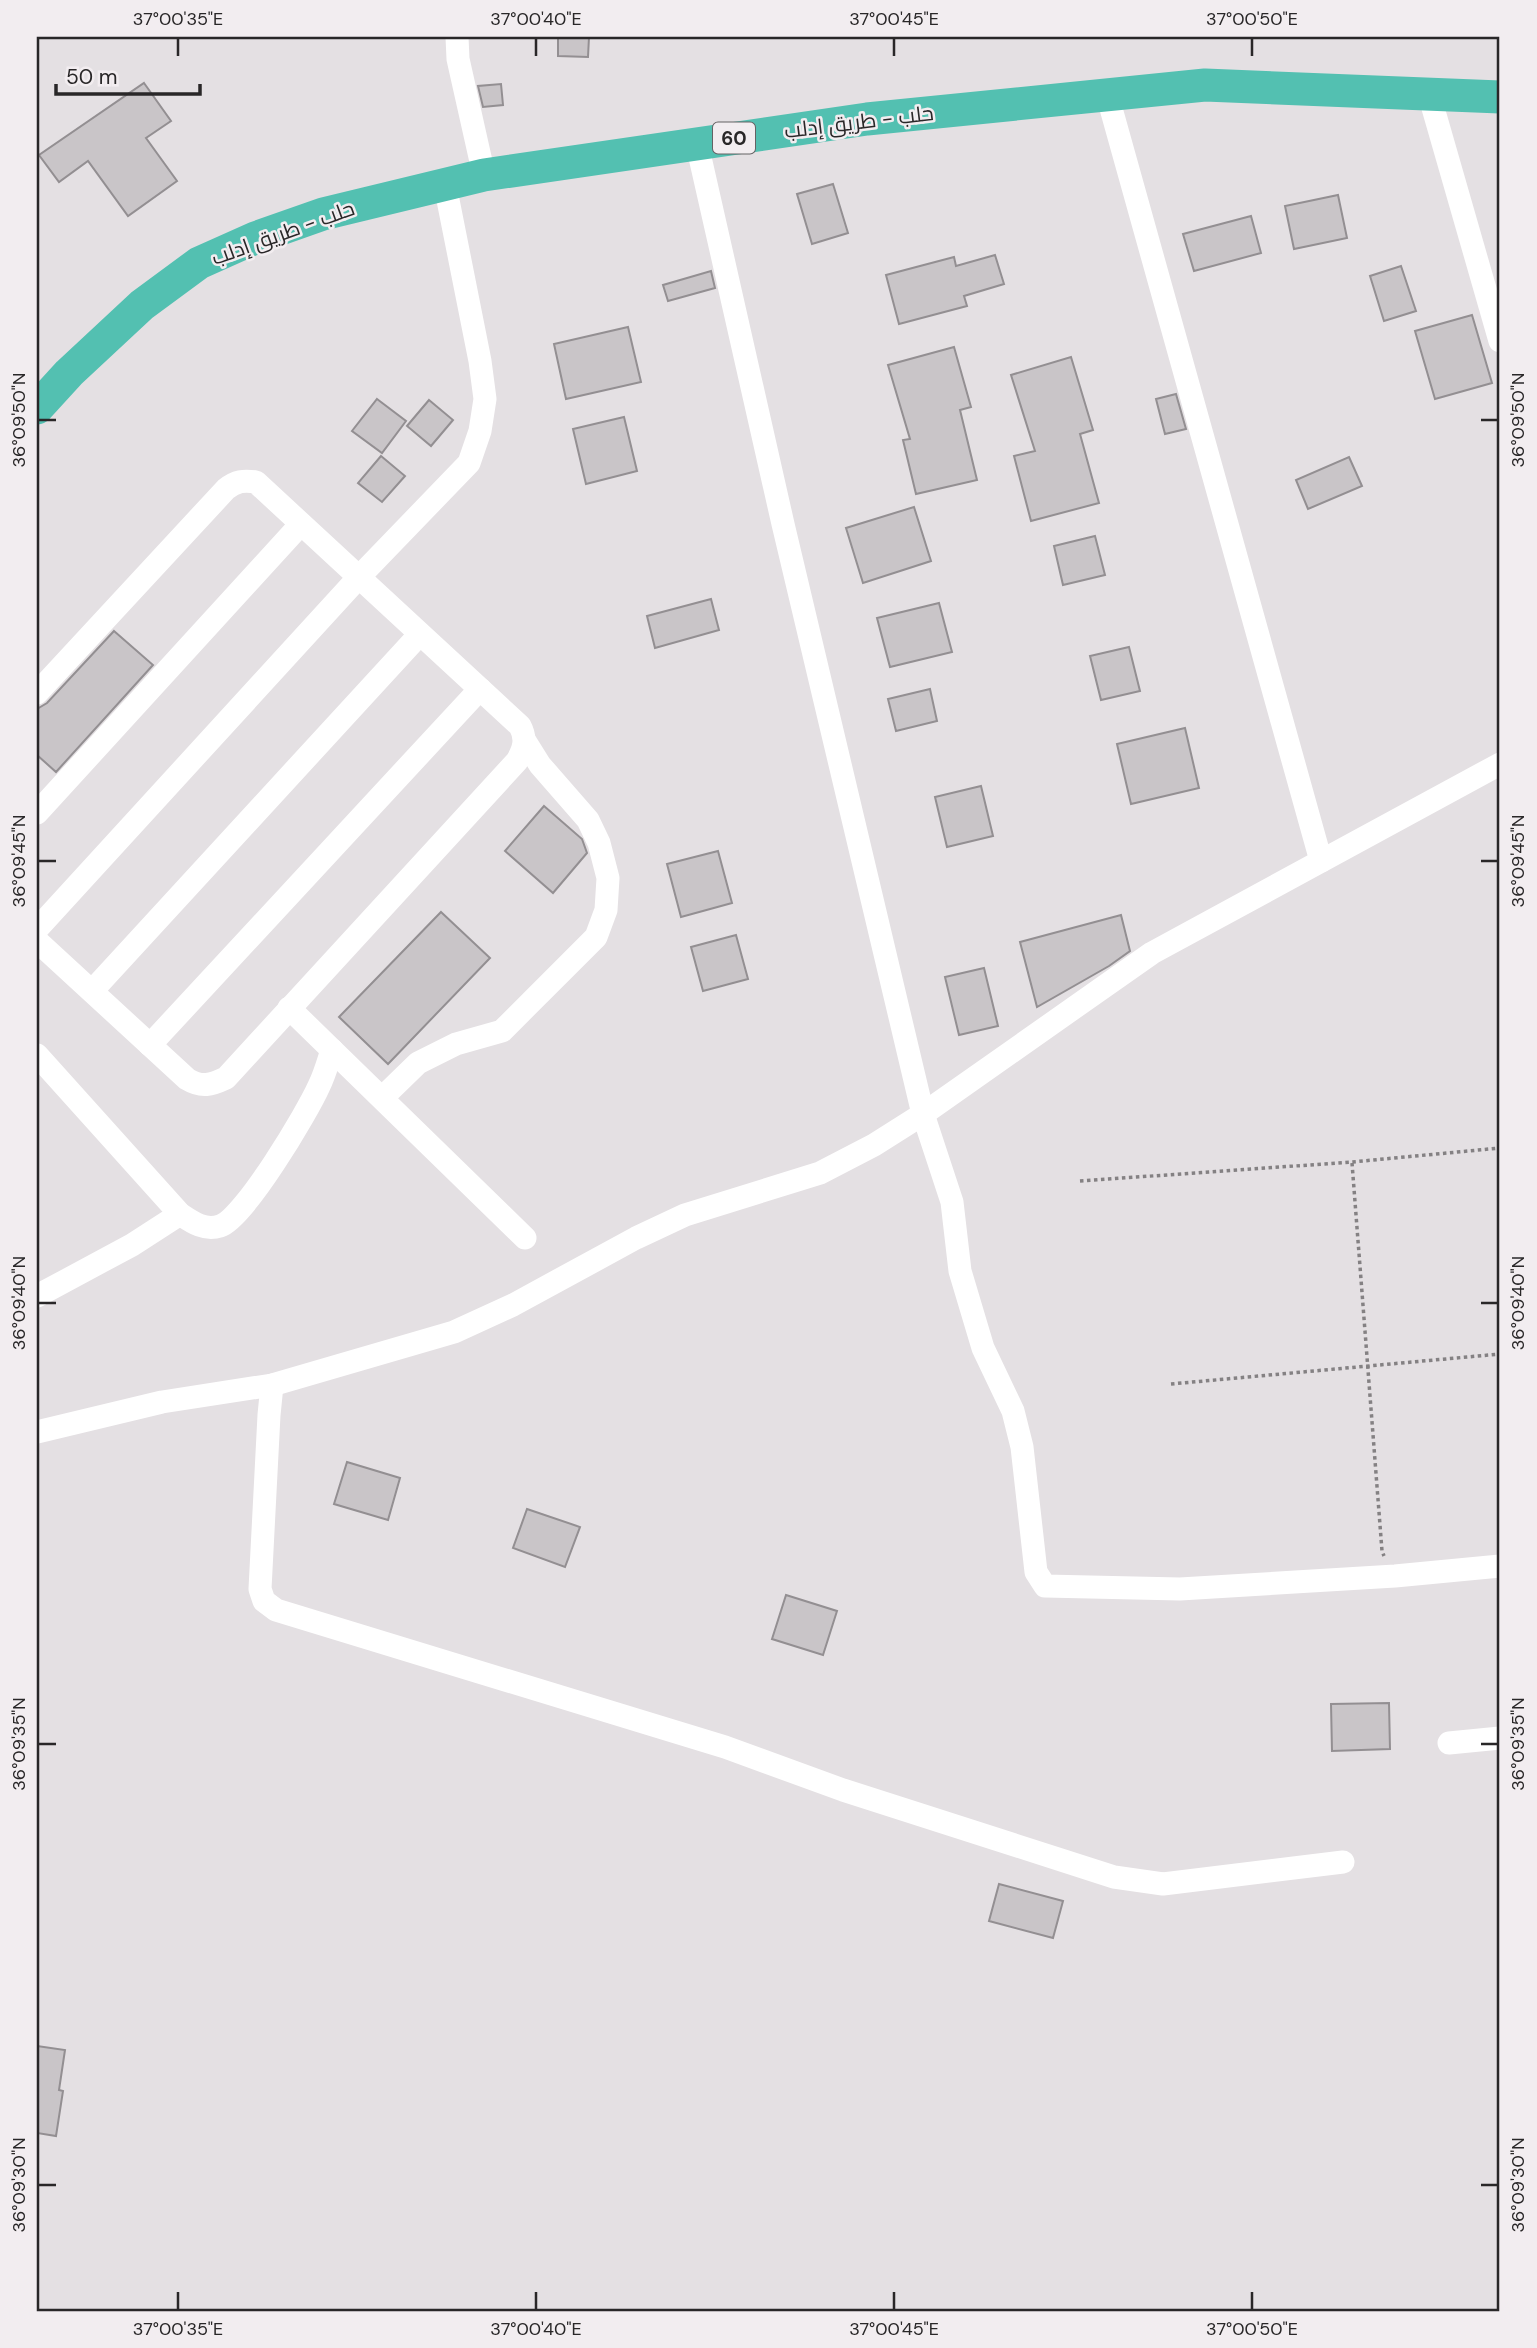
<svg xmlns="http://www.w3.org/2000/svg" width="1537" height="2348" font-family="'DM Sans',Cairo,sans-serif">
<rect width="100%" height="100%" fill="#e4e0e3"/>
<g fill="#c9c5c8" stroke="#938f92" stroke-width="2">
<polygon points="558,37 589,37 588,57 558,56"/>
<polygon points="144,83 171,121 146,138 177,181 128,216 88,161 59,182 39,155"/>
<polygon points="501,84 503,105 483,107 478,86"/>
<polygon points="833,184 848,233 812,244 797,194"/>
<polygon points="1338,195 1347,238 1294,249 1285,206"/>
<polygon points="1251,216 1261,253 1194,271 1183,234"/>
<polygon points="995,255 1004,284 964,296 967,306 899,324 886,275 954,257 956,266"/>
<polygon points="1401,266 1416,311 1384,321 1370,276"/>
<polygon points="711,271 715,288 668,301 663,285"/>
<polygon points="1472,315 1492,383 1435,399 1415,331"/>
<polygon points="628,327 641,382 566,399 554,344"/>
<polygon points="954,347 971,407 960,410 977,480 916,494 903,440 910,439 888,365"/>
<polygon points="1071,357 1093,430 1080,434 1099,503 1031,521 1014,456 1035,451 1011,375"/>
<polygon points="1176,394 1186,429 1165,434 1156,399"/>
<polygon points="377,399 406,421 382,453 352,431"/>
<polygon points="429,400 453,420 431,446 407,426"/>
<polygon points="624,417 637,471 586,484 573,429"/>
<polygon points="381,456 405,476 382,502 358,483"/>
<polygon points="1349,457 1362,486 1308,509 1296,480"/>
<polygon points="914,507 931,561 863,583 846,528"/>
<polygon points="1095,536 1105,575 1063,585 1054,546"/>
<polygon points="711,599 719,630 655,648 647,616"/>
<polygon points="939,603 952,652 890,667 877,618"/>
<polygon points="114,631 153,665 56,772 37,755 37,709 47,703"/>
<polygon points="1129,647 1140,691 1101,700 1090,656"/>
<polygon points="930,689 937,721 896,731 888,699"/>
<polygon points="1185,728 1199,788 1131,804 1117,744"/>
<polygon points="981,786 993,836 947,847 935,797"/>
<polygon points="544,806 582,839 587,853 553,893 505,851"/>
<polygon points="718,851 732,903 681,917 667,864"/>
<polygon points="441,912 490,958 388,1064 339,1017"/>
<polygon points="1121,915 1130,951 1109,966 1037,1007 1020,942"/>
<polygon points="736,935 748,979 703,991 691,947"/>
<polygon points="984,968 998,1026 959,1035 945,977"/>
<polygon points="347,1462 400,1478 388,1520 334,1504"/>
<polygon points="527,1509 580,1527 565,1567 513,1548"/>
<polygon points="786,1595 837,1611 823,1655 772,1639"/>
<polygon points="1389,1703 1390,1749 1332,1751 1331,1704"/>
<polygon points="999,1884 1063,1901 1053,1938 989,1921"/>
<polygon points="37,2046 65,2050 59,2090 63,2091 56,2136 37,2133"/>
</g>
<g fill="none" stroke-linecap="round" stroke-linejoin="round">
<g stroke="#848183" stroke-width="3.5" stroke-dasharray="3.5 3.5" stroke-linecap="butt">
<polyline points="1352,1163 1382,1551 1384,1556"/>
<polyline points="1080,1181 1352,1162 1500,1148"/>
<polyline points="1171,1384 1500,1354"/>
</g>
<g stroke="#fff" stroke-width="23">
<polyline points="457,37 458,59 484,175"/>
<polyline points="1107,94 1321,861"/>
<polyline points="1429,94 1500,341"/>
<polyline points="697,144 783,524 923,1114 952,1202 960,1271 983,1348 1013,1411 1022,1447 1036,1572 1045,1586 1180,1589 1395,1576 1500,1566"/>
<path d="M37 693 226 489C236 481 244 480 256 482L520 726C527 739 524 749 517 761L226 1078C211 1085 202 1088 187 1079L37 941"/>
<polyline points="37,813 301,524"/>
<polyline points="37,929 359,577 469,463 480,431 485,399 480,361 445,185"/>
<polyline points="92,991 420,634"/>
<polyline points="289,1008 525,1238"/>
<polyline points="150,1045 480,689"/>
<path d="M37 1055 180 1214C192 1222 204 1231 220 1226 244 1219 308 1111 319 1086 325 1074 328 1062 332 1050"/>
<polyline points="382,1098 418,1063 456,1044 502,1031 596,937 606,910 608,878 599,843 588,820 540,765 525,741"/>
<polyline points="37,1296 132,1245 180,1214"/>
<polyline points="272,1385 269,1415 260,1589 264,1601 276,1610 725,1747 843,1790 1114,1877 1163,1884 1343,1862"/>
<polyline points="37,1432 162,1402 272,1385 454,1332 513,1305 636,1238 685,1215 820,1173 874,1145 923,1114 1152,953 1500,764"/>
<polyline points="1449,1743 1500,1738"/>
</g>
<polyline stroke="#53c0b1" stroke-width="33" points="37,408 69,373 142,305 199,263 255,238 323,214 484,175 867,119 1205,85 1500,97"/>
</g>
<path fill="none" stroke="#292728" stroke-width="2.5" d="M178 38V56M536 38V56M894 38V56M1252 38V56M38 420H56M1481 420H1498M38 861H56M1481 861H1498M38 1303H56M1481 1303H1498M38 1744H56M1481 1744H1498M38 2185H56M1481 2185H1498M178 2292V2310M536 2292V2310M894 2292V2310M1252 2292V2310"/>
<g text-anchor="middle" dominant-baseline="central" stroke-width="5" stroke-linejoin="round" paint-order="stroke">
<rect fill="#f2edf0" stroke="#656264" stroke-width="2" x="713" y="122.5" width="42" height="31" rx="5"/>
<g font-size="19" font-weight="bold" fill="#292728">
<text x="734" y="138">60</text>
</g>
<g font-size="21" fill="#292728" stroke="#f2edf0">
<text transform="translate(859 122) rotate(-7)">حلب - طريق إدلب</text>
<text transform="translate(283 233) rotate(-20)">حلب - طريق إدلب</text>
</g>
</g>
<rect width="1537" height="2348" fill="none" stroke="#f2edf0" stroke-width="77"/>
<path d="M56 84v10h144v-10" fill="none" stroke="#292728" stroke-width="3.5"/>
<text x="66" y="84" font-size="21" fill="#292728" stroke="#f2edf0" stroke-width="5" paint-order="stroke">50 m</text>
<rect x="38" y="38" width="1460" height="2272" fill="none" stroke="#292728" stroke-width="2.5"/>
<g font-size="18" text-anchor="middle" fill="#292728">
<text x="178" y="25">37°00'35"E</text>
<text x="536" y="25">37°00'40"E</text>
<text x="894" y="25">37°00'45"E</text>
<text x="1252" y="25">37°00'50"E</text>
<text transform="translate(19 420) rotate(-90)" y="6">36°09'50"N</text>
<text transform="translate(1518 420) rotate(-90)" y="6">36°09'50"N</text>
<text transform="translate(19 861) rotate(-90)" y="6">36°09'45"N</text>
<text transform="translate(1518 861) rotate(-90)" y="6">36°09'45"N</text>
<text transform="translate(19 1303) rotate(-90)" y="6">36°09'40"N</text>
<text transform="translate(1518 1303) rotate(-90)" y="6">36°09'40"N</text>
<text transform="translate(19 1744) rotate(-90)" y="6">36°09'35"N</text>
<text transform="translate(1518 1744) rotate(-90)" y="6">36°09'35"N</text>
<text transform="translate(19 2185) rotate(-90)" y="6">36°09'30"N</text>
<text transform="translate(1518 2185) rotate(-90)" y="6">36°09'30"N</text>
<text x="178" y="2335">37°00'35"E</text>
<text x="536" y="2335">37°00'40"E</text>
<text x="894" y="2335">37°00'45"E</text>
<text x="1252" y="2335">37°00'50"E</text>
</g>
</svg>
